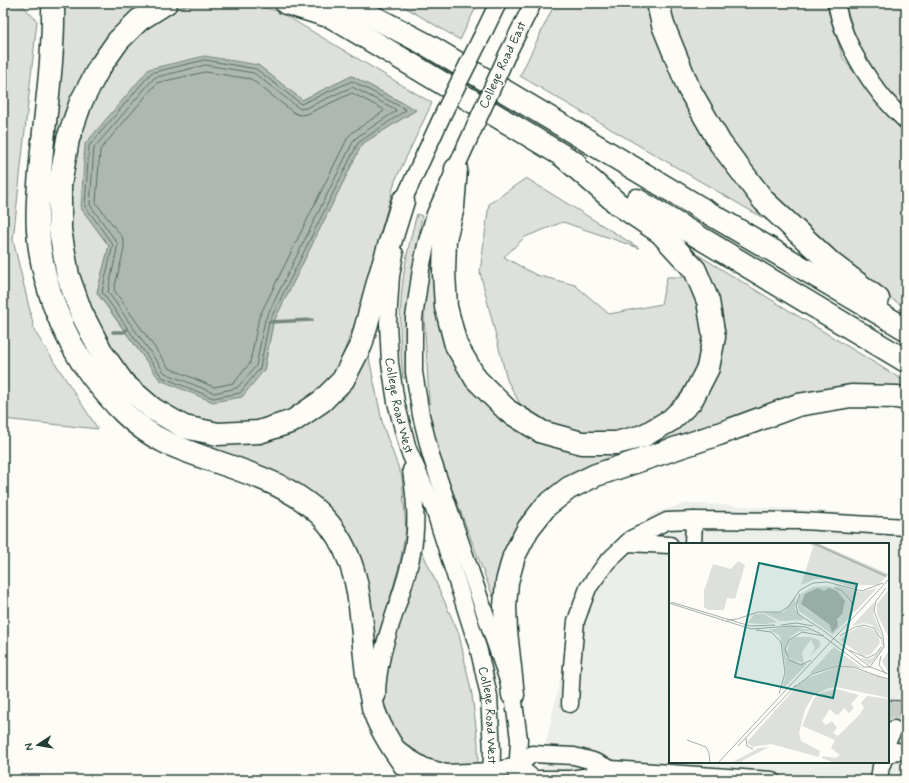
<svg xmlns="http://www.w3.org/2000/svg" width="909" height="783" font-family="Mynerve,sans-serif">
<rect width="100%" height="100%" fill="#fdfcf7"/>
<filter id="ink" filterUnits="userSpaceOnUse"><feTurbulence type="fractalNoise" baseFrequency=".025" numOctaves="2"/><feDisplacementMap in="SourceGraphic" scale="8" xChannelSelector="R" yChannelSelector="G"/><feConvolveMatrix kernelMatrix="1 2 1 2 8 2 1 2 1" color-interpolation-filters="sRGB"/></filter>
<g filter="url(#ink)">
<path fill="#eceee9" fill-rule="evenodd" d="M687 503 824 511 898 519 906 597V780H538L562 670 566 635 578 600 593 565 623 537 655 513ZM670 544H888V762H670Z"/>
<g fill="#dde0db" stroke="#7e8e88" fill-rule="evenodd">
<polygon points="3,3 20,3 37,21 13,240 35,332 98,429 3,419"/>
<polygon points="60,3 152,3 79,86 45,171"/>
<path d="M202 3H244L278 11 432 103 395 181 357 317 337 370 305 403 276 421 228 430 166 413 96 333 64 231 72 139 120 51 171 9ZM258 65 302 100 352 76 416 110 362 144 273 323 264 370 160 380 97 293 109 246 81 208Z"/>
<polygon points="398,3 478,3 460,40"/>
<polygon points="555,3 650,3 713,145 770,222 520,76"/>
<polygon points="667,3 826,3 843,58 879,104 906,131 906,308 870,285 796,223 715,120 671,22"/>
<polygon points="845,3 906,3 906,112 892,100 857,42"/>
<polygon points="526,178 639,248 563,222 525,237 504,257 536,275 575,285 609,314 661,304 667,277 686,277 703,322 701,363 664,418 594,439 526,415 507,380 480,272 489,204"/>
<path d="M417 214 422 216 408 308V378H403C397 318 400 273 417 214Z"/>
<polygon points="695,253 906,382 906,395 858,389 566,479 521,517 501,568 493,597 431,434 423,299 429,258 455,368 515,431 567,449 680,422 718,318"/>
<polygon points="367,348 383,426 402,477 406,530 399,567 371,663 334,516 198,446 231,443 291,433 346,396"/>
<polygon points="421,549 459,634 472,695 478,743 478,768 435,763 398,739 383,701 385,665"/>
</g>
<polygon fill="#aeb8b1" stroke="#75877f" points="205,56 258,65 302,100 352,76 416,110 362,144 273,323 264,370 242,397 213,402 160,380 97,292 109,246 81,208 85,144 149,69"/>
<g fill="none" stroke-linecap="round" stroke-linejoin="round">
<g stroke="#586e66" stroke-width="1">
<polygon points="205,60 256,69 301,104 352,81 405,109 406,110 358,143 269,322 260,368 240,393 213,398 162,377 102,292 113,245 85,206 89,146 151,73"/>
<polygon points="206,65 254,73 300,109 306,108 352,87 395,109 396,111 357,137 354,140 265,320 256,366 237,388 214,393 165,373 108,292 118,244 90,205 94,148 154,78"/>
<polygon points="206,72 251,79 293,112 299,115 307,114 352,93 383,109 384,111 353,132 348,137 259,317 250,363 234,383 214,387 169,368 114,290 124,249 124,243 122,237 96,203 100,150 157,83"/>
</g>
<g stroke="#75877f" stroke-width="3.5">
<polyline points="269,322 312,320"/>
<polyline points="113,332 124,332 127,329"/>
</g>
</g>
<polygon fill="#c6cdc7" stroke="#1f3d34" points="888,700 906,701 906,730 903,730 902,724 898,721 893,720 888,722"/>
<g fill="none" stroke-linecap="round" stroke-linejoin="round">
<polyline stroke="#d1d6d0" stroke-width="16" stroke-dasharray="16 8" stroke-linecap="butt" points="888,724 906,726"/>
<g stroke="#1f3d34" stroke-width="19">
<g id="minor">
<path d="M836 3C844 46 874 93 906 121"/>
<polyline points="482,36 498,3"/>
<polyline points="507,55 533,3"/>
<polyline points="474,128 435,214 426,245 421,269 414,318 414,372 421,415 431,456 513,695 519,739 517,780"/>
<polyline points="402,211 403,201 445,110"/>
<path id="s1" d="M395 254 391 276 388 322 390 363 396 402 408 449 434 509 479 651 489 696 492 751 491 780"/>
<polyline points="627,543 670,545"/>
<polyline points="693,544 694,520"/>
<path d="M377 696C377 646 403 601 412 553 418 525 415 498 411 470"/>
<polyline points="570,704 572,666 576,621 588,588 607,562 631,539 667,521 694,520 802,521 906,527"/>
<polyline points="888,740 894,729"/>
<polyline points="398,749 408,757 425,767 446,773 491,771 518,766 532,754 574,756 593,761 611,769"/>
<polyline points="888,755 895,751 906,752"/>
<polyline points="518,766 534,779 571,779 590,776 611,769 772,780"/>
<polyline points="879,780 881,766 883,762"/>
</g>
</g>
<g stroke="#1f3d34" stroke-width="25">
<g id="highway">
<path d="M53 3C54 52 47 101 42 150 40 177 36 203 38 230 41 280 62 337 92 376 112 402 134 427 165 442 218 467 290 476 329 524 369 574 358 634 370 692 372 698 372 705 374 711 383 736 400 758 415 780"/>
<polyline points="166,3 139,20 118,41 99,68 81,102 68,139 60,185 60,230 68,276 81,312 102,353 124,384 153,409 184,427 218,434 259,432 293,421 322,401 343,380 361,345 380,275 403,201"/>
<polyline points="286,3 325,15"/>
<polyline points="311,3 332,17 575,163"/>
<polyline points="347,3 429,46 697,206 906,329"/>
<polyline points="658,3 663,25 689,89 720,143 764,201 832,264 878,299"/>
<polyline points="456,169 453,207 445,239 444,273 446,307 456,345 476,379 508,411 542,432 582,443 616,443 643,436 671,420 691,401 708,368 714,337 708,301 695,270 661,233 618,204 563,156"/>
<polyline points="637,200 906,361"/>
<polyline points="513,695 506,631 505,606 507,582 514,556 528,529 546,506 569,488 596,475 719,434 798,405 851,396 897,397 906,399"/>
</g>
</g>
<use href="#minor" stroke="#fdfcf7" stroke-width="16"/>
<use href="#highway" stroke="#fdfcf7" stroke-width="22"/>
<g stroke="#1f3d34" stroke-width="19" stroke-linecap="butt">
<g id="minor-bridge">
<polyline points="445,110 482,36"/>
<polyline points="474,128 507,55"/>
</g>
</g>
<use href="#minor-bridge" stroke="#fdfcf7" stroke-width="16"/>
</g>
</g>
<g text-anchor="middle" dominant-baseline="central" stroke-width="3" stroke-linejoin="round" paint-order="stroke">
<g font-size="13" fill="#1f3d34" stroke="#fdfcf7">
<text transform="translate(503 65) rotate(-65)">College Road East</text>
<text stroke="none"><textPath href="#s1" startOffset="153">College Road West</textPath></text>
<text stroke="none"><textPath href="#s1" startOffset="477">College Road West</textPath></text>
</g>
</g>
<g transform="translate(669 543)">
<rect width="220" height="220" fill="#fdfcf7"/>
<path d="M140 0H149L220 31 209 42H190L185 45 158 36H146L132 42 144 4ZM69 18 76 22 66 56 58 55 55 67H39L35 64V48L44 21 62 26ZM166 42 192 49 208 45 184 71 185 65ZM158 43 169 46 183 62 180 75 164 92 130 68 128 58 132 51 144 44ZM155 48 164 90 161 82 135 64ZM220 46V95L208 71V61ZM127 54 126 66 135 77 111 78 95 70 115 69ZM206 58 204 71 213 92 215 101 211 110 201 122 191 115 201 116 208 111 213 103 211 91 203 82 194 80 183 83ZM85 71H95L108 79 97 81 79 80ZM122 83 144 88H130L121 94 117 115 138 121 113 147 117 130 113 99 110 92 100 87ZM192 83 204 86 209 91 211 100 201 112 194 113 171 97 177 91ZM127 94H141L150 97 152 102 140 114 146 105 142 97 133 109 135 120H129L118 113 117 104 122 96ZM220 97V129H219L213 118 219 109ZM165 104 187 121 196 126 169 122 140 131ZM168 124H180L220 137V155L167 144 159 145 144 153 136 167 130 190 132 198 151 208 150 214 102 201 83 204 78 199 129 142 139 135ZM168 146 190 152 182 161 185 165 180 170 175 165 170 171 167 172 161 166 153 178 157 182 163 178 168 185 164 190 169 193 191 171 195 164 192 160 198 153 220 156V220H166L153 215V213L167 215 171 212 162 205 166 197 133 183 145 155 152 150ZM100 204 69 220H62L90 205Z" fill="#dde0db" fill-rule="evenodd"/>
<path d="M149 45 155 48 160 45 168 48 176 58 173 71 168 76 169 83 163 90 161 82 132 61 136 51Z" fill="#aeb8b1"/>
<path fill="none" stroke="#aeb8b1" stroke-width="2" d="M144 0 217 33"/>
<path fill="none" stroke="#a4b0a9" stroke-width="1" d="M165 44 173 48 182 58 184 66 181 76M131 51 127 62 129 71 152 86M2 59 81 83 106 82M0 60 82 86 122 83 137 84 150 90 195 124M58 77 68 76 89 69H111L119 64 131 47 144 40 158 39 193 48 214 40M112 82 127 80 144 83M151 85 201 124 220 131M87 87 102 89 112 99 116 130 110 151M171 93 186 84 195 82 205 85 212 96M180 107 198 115 207 111 212 104M212 113 210 122 217 131M142 117 132 122 120 117 116 106 120 97 133 89 155 93M194 124H201L215 104 214 92 205 68 207 58 217 45M208 133 220 136M126 144 143 131 168 123 184 124 209 133M77 195 78 203 84 206M18 197 37 204 40 210 41 220M69 203 127 142M49 220 220 36"/>
<path fill="#0f766e" fill-opacity="0.15" stroke="#0f766e" stroke-width="2" d="M90 20 188 41 164 155 66 134Z"/>
<rect width="220" height="220" fill="none" stroke="#1f3d34" stroke-width="2"/>
</g>
<rect width="909" height="783" fill="none" stroke="#fdfcf7" stroke-width="16"/>
<rect x="8" y="8" width="893" height="767" fill="none" stroke="#1f3d34" stroke-width="1.5" filter="url(#ink)"/>
<g transform="translate(38 745) rotate(258)" stroke="#fdfcf7" stroke-width="3" paint-order="stroke">
<path d="M0-3L7 15L0 10L-7 15Z" fill="#1f3d34"/>
<text y="-6" font-size="11" font-weight="bold" text-anchor="middle" fill="#1f3d34">N</text>
</g>
</svg>
